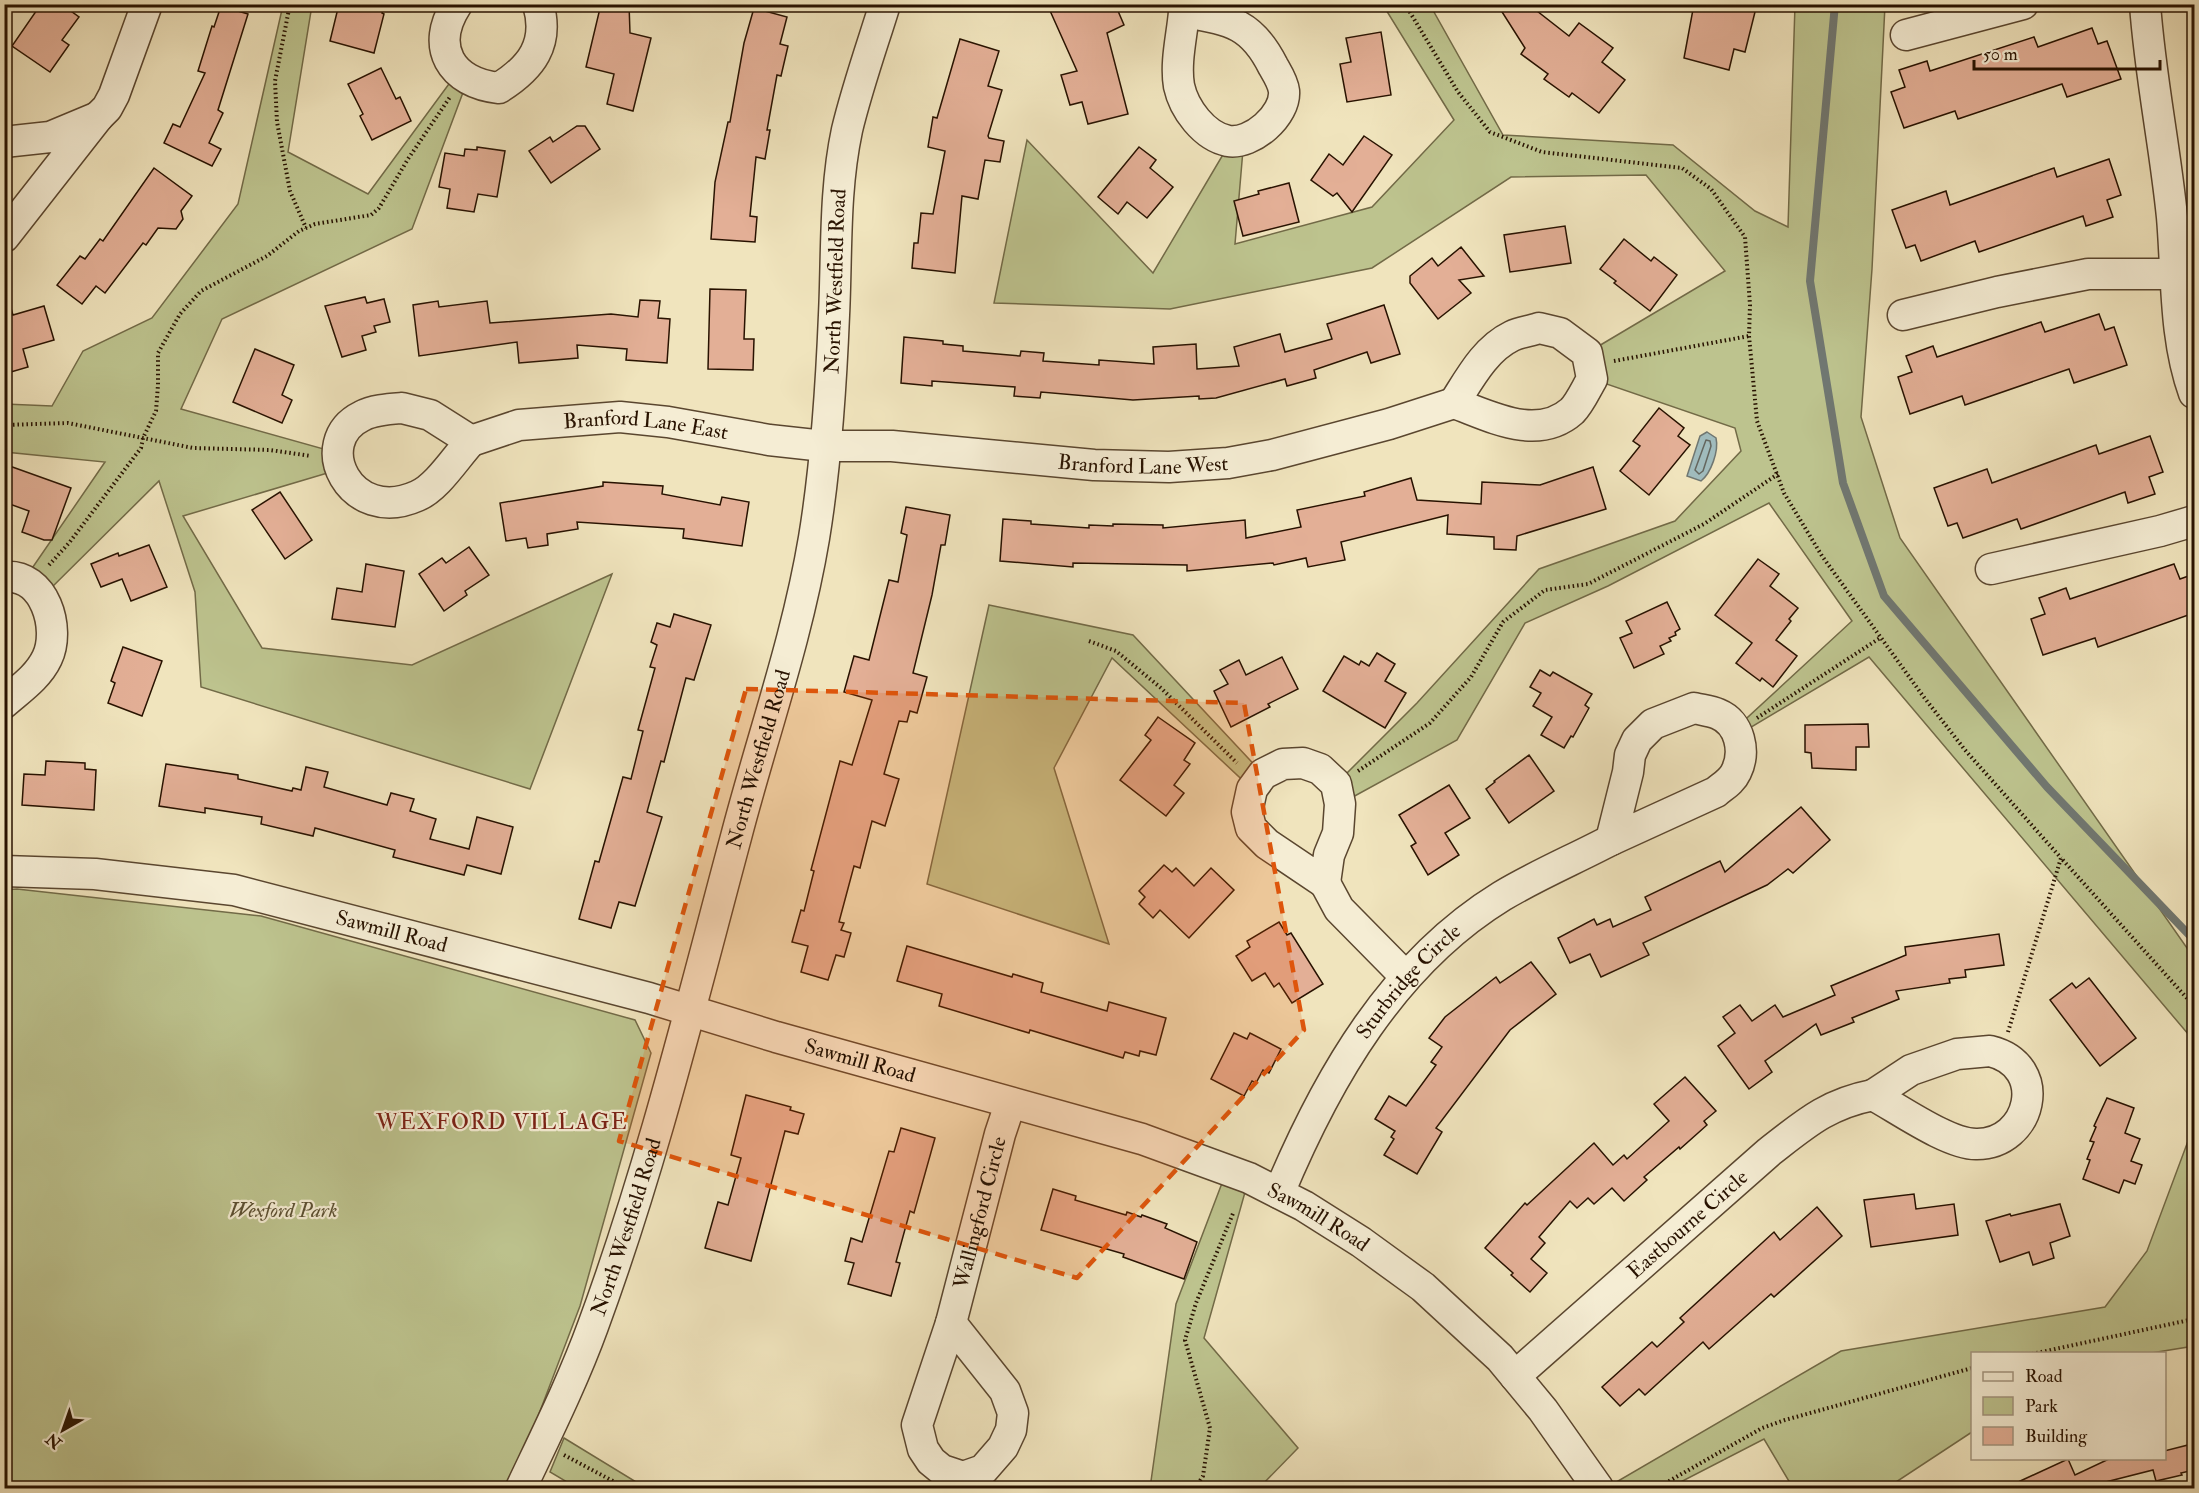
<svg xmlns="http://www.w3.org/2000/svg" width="2199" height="1493" font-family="'IM FELL Double Pica',serif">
<rect width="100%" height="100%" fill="#f0e4bd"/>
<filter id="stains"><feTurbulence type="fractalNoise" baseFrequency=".00333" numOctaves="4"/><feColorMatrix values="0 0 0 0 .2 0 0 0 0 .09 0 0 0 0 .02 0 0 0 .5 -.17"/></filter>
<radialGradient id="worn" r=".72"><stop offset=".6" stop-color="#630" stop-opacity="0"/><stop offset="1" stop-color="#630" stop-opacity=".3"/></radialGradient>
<g fill="#bdc38e" stroke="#726a47" stroke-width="1.5">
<polygon points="283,5 312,5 288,152 368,194 457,73 468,79 412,229 222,319 181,409 338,453 341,469 183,516 262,648 412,665 612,574 530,789 201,687 195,592 159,481 42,597 24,580 105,462 5,452 5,404 52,406 83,351 152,318 238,204"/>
<polygon points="1383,5 1430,5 1503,135 1673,145 1755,211 1788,227 1795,5 1885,5 1872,269 1861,417 1900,538 2194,958 2194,1041 1869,657 1738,735 1735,729 1852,621 1769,503 1608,586 1525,623 1457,740 1340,804 1336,784 1417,703 1539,569 1675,521 1741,451 1735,428 1592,379 1587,353 1725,271 1646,175 1511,177 1372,268 1170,309 994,303 1027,140 1153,273 1231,141 1244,138 1235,244 1372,207 1454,120"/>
<polygon points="989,605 1133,635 1263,774 1252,789 1112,658 1054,768 1109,944 927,884"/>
<polygon points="17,889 261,916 635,1020 651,1053 580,1306 534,1427 504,1488 5,1488 4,890"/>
<polygon points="2194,1125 2194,1346 2145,1354 1972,1354 1972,1432 1887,1488 1793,1488 1764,1439 1669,1488 1606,1488 1841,1351 2105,1307 2147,1251"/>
<polygon points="1227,1170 1249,1178 1204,1338 1298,1448 1259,1488 1147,1488 1151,1481 1176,1304"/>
<polygon points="564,1438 646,1488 577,1488 550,1472"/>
</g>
<path fill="#a0bbbc" stroke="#707771" stroke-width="1.5" d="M1707 432 1716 438C1719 451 1711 473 1701 481L1687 476 1700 436Z"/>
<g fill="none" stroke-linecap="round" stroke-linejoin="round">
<polygon stroke="#64665e" stroke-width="1.5" points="1706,440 1710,441 1711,446 1703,471 1699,474 1695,470"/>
<polyline stroke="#707771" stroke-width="8" points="1835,4 1810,281 1843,483 1884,596 2047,787 2194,940"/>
</g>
<g fill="#e3af96" stroke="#281200" stroke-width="1.5">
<polygon points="41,4 61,4 79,17 62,40 69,45 50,72 12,46"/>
<polygon points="339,4 384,4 382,13 384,14 374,53 330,41"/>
<polygon points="601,4 629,4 630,33 651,38 633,111 607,104 614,74 586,67"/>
<polygon points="1047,4 1115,4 1124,25 1107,33 1128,114 1088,124 1082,102 1070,105 1061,75 1077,71"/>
<polygon points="1497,4 1528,4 1569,36 1579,23 1613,48 1602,62 1625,80 1599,113 1572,93 1569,97 1544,79 1548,74 1521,54 1525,48"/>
<polygon points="1694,4 1757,4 1745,52 1734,49 1729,70 1684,58"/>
<polygon points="221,6 248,14 218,110 223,113 209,143 221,149 212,166 164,143 173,124 180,127 205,73 198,71 212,26 214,27"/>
<polygon points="754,8 787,17 780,44 788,46 781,76 777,75 767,130 770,130 765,159 756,157 750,216 757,217 755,242 711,239 715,182 728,122 730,122 744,43"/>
<polygon points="2092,28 2098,44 2107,41 2121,79 2067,97 2062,84 1958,119 1955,111 1904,128 1891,92 1905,87 1899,70 1927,61 1930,71 2034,37 2038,47"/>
<polygon points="1381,32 1391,95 1347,102 1340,64 1351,62 1346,38"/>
<polygon points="960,39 999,51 988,86 1002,90 988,136 989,138 1004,141 1000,162 985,160 978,199 962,196 955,273 912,268 914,243 918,243 921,213 933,214 945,151 928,147 933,117 937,118"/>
<polygon points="381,68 396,99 400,97 411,121 372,140 360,116 363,114 348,84"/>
<polygon points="577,126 585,126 600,149 551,183 529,151 550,137 553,142"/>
<polygon points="1364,136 1392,155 1352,212 1337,193 1333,196 1311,180 1329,154 1343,165"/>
<polygon points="477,147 505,151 497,197 478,194 474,212 447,208 450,189 439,187 445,153 464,156 465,149 477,150"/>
<polygon points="1139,147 1156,160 1150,168 1173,187 1147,218 1127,202 1118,214 1098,197"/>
<polygon points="2109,159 2121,195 2107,200 2113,217 2086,226 2083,216 1979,252 1975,241 1921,261 1915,245 1906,248 1892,210 1946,191 1950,205 2054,168 2057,177"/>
<polygon points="154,168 192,196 181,211 183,219 176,229 158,228 146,245 143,243 105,293 96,286 82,304 57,285 80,256 85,259 100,239 103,241"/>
<polygon points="1289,183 1299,222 1243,236 1234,201 1259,194 1258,191"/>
<polygon points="1565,226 1571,263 1510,272 1504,235"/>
<polygon points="1624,239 1651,261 1654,257 1677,275 1650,311 1614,283 1616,281 1600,269"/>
<polygon points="1461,247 1484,276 1459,280 1471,293 1438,319 1410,283 1410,276 1432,258 1438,266"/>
<polygon points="710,289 746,290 744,339 754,339 753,370 708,369"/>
<polygon points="365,297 367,303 384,299 390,322 374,326 376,332 362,336 366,350 342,357 325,306"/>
<polygon points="640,300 660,301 658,318 670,319 667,363 626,360 627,349 577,345 578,358 519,363 517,342 419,356 413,305 438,301 439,307 487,301 490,323 611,314 638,317"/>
<polygon points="4,305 10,305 13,315 44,306 54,340 23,349 28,367 4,374"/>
<polygon points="1384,305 1400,354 1371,363 1367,352 1314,370 1316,378 1287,386 1285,379 1216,398 1199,399 1199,396 1133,400 1041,392 1040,398 1014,396 1015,387 932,381 932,386 901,383 904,337 943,341 943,344 963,346 963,351 1020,356 1021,351 1044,353 1043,361 1099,365 1099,360 1154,364 1153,347 1196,344 1197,369 1239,366 1234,347 1280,334 1285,352 1332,339 1327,324"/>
<polygon points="2099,314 2105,330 2114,327 2127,365 2074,383 2069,369 1965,405 1962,396 1910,414 1898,377 1912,372 1906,356 1933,346 1937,357 2041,322 2045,332"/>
<polygon points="255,349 294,365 282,395 292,400 282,423 233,402"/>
<polygon points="1659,408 1684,428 1678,436 1690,445 1649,495 1620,471 1640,446 1633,441"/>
<polygon points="2150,436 2163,472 2149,477 2155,494 2128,503 2125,492 2021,529 2017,519 1963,538 1957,523 1948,526 1934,488 1987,469 1992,483 2096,445 2099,454"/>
<polygon points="4,464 71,488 52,540 44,540 22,532 29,511 4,502"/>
<polygon points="1593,467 1606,509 1517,536 1516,550 1494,549 1494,537 1447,534 1448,515 1341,542 1345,560 1308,567 1306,558 1274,565 1273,563 1187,571 1187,565 1073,563 1073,567 1000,561 1003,519 1031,521 1031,524 1089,528 1089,525 1113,526 1113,524 1163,525 1163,528 1245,520 1246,538 1301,527 1297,510 1365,496 1364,492 1411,478 1417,500 1481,504 1482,482 1540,485"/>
<polygon points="603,482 663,486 662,494 720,505 722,497 749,502 742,546 683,538 684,529 577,522 578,529 547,534 548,545 528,548 526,538 506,541 500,503 603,486"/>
<polygon points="280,492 312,540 285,559 252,510"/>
<polygon points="906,507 950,515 945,545 941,545 932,595 913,673 927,677 917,713 910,711 907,722 899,721 884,774 899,779 885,826 872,821 860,868 854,866 839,922 844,923 841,930 851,933 844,957 836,955 828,980 801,972 808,946 792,942 801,910 804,911 814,871 811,870 840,761 852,765 872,700 844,692 854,656 869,660 889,580 898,582 907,535 901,533"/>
<polygon points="149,545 167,587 131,601 122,579 101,587 91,564 118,553 119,556"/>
<polygon points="469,547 489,575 465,591 467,595 444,611 419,574 442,558 446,563"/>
<polygon points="1758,559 1779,574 1770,586 1798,608 1789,619 1791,621 1776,640 1797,656 1773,687 1762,678 1760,681 1736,663 1752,643 1715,615"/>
<polygon points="366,564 404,571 395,627 332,619 337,588 362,592"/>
<polygon points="2174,564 2180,579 2194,574 2194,613 2098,647 2095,638 2043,655 2031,619 2045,614 2039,598 2066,588 2070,599"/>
<polygon points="1667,602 1680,629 1675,632 1676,635 1669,638 1671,641 1660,646 1664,654 1634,668 1620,638 1632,633 1626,621"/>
<polygon points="674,614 711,625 694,680 686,678 664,762 661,761 647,812 662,817 635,906 619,902 611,928 579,919 595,861 599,862 623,777 631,779 643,731 638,730 655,668 650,667 657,645 651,642 657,623 670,627"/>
<polygon points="123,647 162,661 142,716 108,703 115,683 111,681"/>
<polygon points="1377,653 1395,664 1385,681 1406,693 1385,728 1323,691 1344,656 1359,665 1361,661 1369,666"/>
<polygon points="1282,657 1298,689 1268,704 1270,707 1231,727 1214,691 1228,684 1220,670 1239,660 1246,675"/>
<polygon points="1540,670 1550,676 1553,672 1592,694 1585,705 1589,708 1573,737 1571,736 1564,748 1541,735 1552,717 1533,706 1541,693 1530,687"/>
<polygon points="1158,717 1195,743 1184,760 1190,764 1174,785 1184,793 1166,816 1120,780 1151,740 1145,735"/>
<polygon points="1868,724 1869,747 1856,747 1856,770 1812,768 1811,753 1805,752 1805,725"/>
<polygon points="1529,755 1554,791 1509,823 1486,789 1495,782 1494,781"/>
<polygon points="46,761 85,763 85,769 96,770 94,810 22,805 24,774 45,775"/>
<polygon points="166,764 238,775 238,779 292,791 293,788 301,790 306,767 328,772 324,787 387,805 391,793 414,799 410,811 436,819 430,839 469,849 477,817 513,827 501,874 467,865 464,875 393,857 395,850 315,828 313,836 261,824 262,817 205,808 205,813 159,806"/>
<polygon points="1449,785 1470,818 1445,833 1459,855 1428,875 1411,846 1416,843 1399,815"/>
<polygon points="1801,807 1830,840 1793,873 1788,869 1767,885 1643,943 1649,955 1601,977 1590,954 1570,963 1558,938 1594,919 1597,925 1610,919 1613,927 1651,910 1645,897 1720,861 1725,872"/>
<polygon points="1164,865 1172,872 1176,868 1194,886 1211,868 1234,890 1189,938 1160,910 1153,918 1139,904 1145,897 1139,891"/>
<polygon points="1279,922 1287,935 1291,933 1323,984 1292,1003 1279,983 1274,987 1265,973 1252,981 1236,956 1250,947 1247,941"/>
<polygon points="1999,934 2004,965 1965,970 1966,977 1949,979 1950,983 1896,991 1899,999 1852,1018 1854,1022 1821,1035 1816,1024 1765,1061 1772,1072 1749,1089 1718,1046 1735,1033 1723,1017 1740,1005 1752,1021 1775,1005 1783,1017 1835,995 1831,986 1906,955 1905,947"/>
<polygon points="907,946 1012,977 1013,974 1043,983 1041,992 1107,1011 1109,1002 1166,1018 1156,1055 1140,1051 1139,1056 1125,1052 1123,1058 1030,1030 1029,1033 939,1006 942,994 897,981"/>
<polygon points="1531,962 1556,994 1510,1030 1436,1128 1442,1132 1417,1174 1384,1155 1394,1139 1391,1137 1395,1131 1375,1119 1389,1096 1406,1106 1436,1065 1431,1062 1442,1047 1429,1038 1445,1017 1496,977 1500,983"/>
<polygon points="2089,978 2136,1038 2100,1066 2050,1000 2072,983 2076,988"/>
<polygon points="1234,1033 1247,1039 1250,1033 1281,1049 1269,1073 1263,1070 1256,1083 1252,1081 1244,1096 1211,1079"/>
<polygon points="1685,1077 1716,1111 1704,1121 1707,1125 1680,1149 1679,1147 1644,1177 1647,1180 1624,1201 1612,1188 1594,1204 1588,1198 1577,1208 1570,1201 1539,1237 1545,1243 1531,1259 1547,1273 1530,1292 1511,1275 1513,1273 1485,1248 1525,1203 1527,1205 1594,1143 1613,1165 1624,1155 1627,1159 1669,1121 1654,1104"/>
<polygon points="746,1095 791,1107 790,1110 804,1114 798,1134 785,1131 751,1261 705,1248 718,1202 728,1205 741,1158 731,1155"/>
<polygon points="2107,1098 2134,1108 2125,1133 2140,1139 2131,1161 2142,1165 2135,1184 2124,1180 2119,1193 2083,1179 2090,1160 2087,1159 2094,1142 2090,1141 2096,1127 2094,1126"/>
<polygon points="901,1128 935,1138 914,1213 910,1211 896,1262 900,1263 891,1296 848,1284 854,1263 845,1261 851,1238 862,1242 889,1151 894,1152"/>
<polygon points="1053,1189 1076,1196 1075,1200 1126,1215 1127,1212 1141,1217 1142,1215 1167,1224 1165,1228 1197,1242 1184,1279 1123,1257 1124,1254 1041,1230"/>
<polygon points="1914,1194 1916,1209 1954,1204 1958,1235 1871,1247 1864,1200"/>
<polygon points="2060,1204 2070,1236 2050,1243 2054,1258 2033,1265 2029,1252 2000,1262 1986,1221 2010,1214 2011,1216"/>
<polygon points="1817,1207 1842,1236 1774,1297 1771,1294 1709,1349 1703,1342 1645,1395 1639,1389 1620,1406 1602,1387 1652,1342 1657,1347 1684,1322 1680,1318 1774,1232 1780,1240"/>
<polygon points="2188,1445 2194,1470 2181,1473 2182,1475 2156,1481 2153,1470 2082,1488 2005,1488 2068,1459 2075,1475 2111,1458 2164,1458 2164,1451"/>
</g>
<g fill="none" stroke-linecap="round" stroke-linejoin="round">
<g stroke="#5a462f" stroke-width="33">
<g id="minor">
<path d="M457 4C429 47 451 83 499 88 531 68 550 44 538 4"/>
<path d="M2145 4C2150 76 2165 146 2172 217 2177 276 2174 338 2194 393"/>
<path d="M1184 12C1229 20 1251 22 1273 66 1277 73 1283 82 1284 91 1286 115 1252 145 1228 141 1204 136 1184 109 1179 86 1175 62 1182 36 1184 12Z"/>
<polyline points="1906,35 2023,4"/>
<polyline points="98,117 107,108 114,95 147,4"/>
<polyline points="4,142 50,137 98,117 4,237"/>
<polyline points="1903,315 1997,292 2088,274 2176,274"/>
<path d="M1539 328 1560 333 1587 353 1592 379C1586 389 1580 403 1572 411 1537 442 1490 416 1454 403 1470 378 1485 349 1512 336 1520 332 1531 331 1539 328Z"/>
<path d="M402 408 430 415 471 441C456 457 437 488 417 496 350 526 309 442 362 416 373 410 389 409 402 408Z"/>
<path id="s1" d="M471 441 519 425 620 417 668 422 769 440 824 446H892L1094 465 1169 467 1228 463 1272 455 1389 424 1454 403"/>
<polyline points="1991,569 2160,531 2194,521"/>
<path d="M4 577C45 573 61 629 47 658 38 677 20 689 4 703"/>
<path d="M1694 708C1702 710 1711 711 1718 714 1740 723 1746 752 1736 772 1732 781 1723 786 1716 792L1611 840 1628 772 1630 755 1637 740 1653 724Z"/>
<polygon points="1303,763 1320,769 1336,784 1340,804 1338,833 1329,855 1325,883 1267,844 1251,828 1247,812 1252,789 1263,774 1283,764"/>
<path id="s2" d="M4 871 95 874 234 890 649 998 776 1037 1142 1139 1249 1178 1304 1206 1361 1242 1423 1287 1500 1358 1543 1410 1598 1488"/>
<polyline points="1325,883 1339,909 1406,977"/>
<path d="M1990 1051C2051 1066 2031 1145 1976 1144 1948 1144 1899 1109 1873 1095L1911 1070 1957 1054Z"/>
<path id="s3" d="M1279 1193C1327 1078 1393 963 1502 896 1537 875 1575 859 1611 840"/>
<polygon points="951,1323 1005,1391 1013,1413 1011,1430 1003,1447 983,1470 963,1477 942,1470 931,1461 923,1449 917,1425"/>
<path id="s4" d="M951 1323 1000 1134 1010 1104"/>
<path id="s5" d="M1515 1376 1769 1152C1805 1124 1827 1104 1873 1095"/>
<path id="s6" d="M521 1488C546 1435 573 1381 593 1326 652 1166 692 1001 736 837 762 737 797 640 814 538 826 465 831 389 834 315 837 253 834 191 847 130 857 88 872 46 885 4"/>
</g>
</g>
<g stroke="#281200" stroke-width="4" stroke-dasharray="1.5 3" stroke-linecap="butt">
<polyline points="290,4 275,81 277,122 290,191 306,228"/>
<polyline points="1405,4 1458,92 1490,132 1542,152 1682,168 1711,189 1745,237 1750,305 1749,336 1757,421 1784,493 1822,556 1923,696 1965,750 2061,858"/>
<polyline points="1614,361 1749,336"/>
<polyline points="4,425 68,423 193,448 270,450 311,456"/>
<polyline points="49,565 69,543 141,448 143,438 156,411 158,385 158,353 180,314 201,291 267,256 299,231 315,224 371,215 379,208 408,159 450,97"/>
<polyline points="1089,641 1116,651 1161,688 1237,763"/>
<polyline points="1757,718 1880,638"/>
<polyline points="1358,771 1430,723 1471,677 1503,622 1545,590 1588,584 1704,524 1778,474"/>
<polyline points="2008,1032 2061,858 2194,1006"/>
<polyline points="2032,1354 2194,1319"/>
<polyline points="564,1455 626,1488"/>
<polyline points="1195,1488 1203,1476 1210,1428 1185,1340 1196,1303 1234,1211"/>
<polyline points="1657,1488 1762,1428 1785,1420 1972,1368"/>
</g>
<use href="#minor" stroke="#f5edd4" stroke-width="30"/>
</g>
<path fill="#de550b" fill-opacity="0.2" stroke="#de550b" stroke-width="4.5" stroke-dasharray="12 8" stroke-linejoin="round" d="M746 689 1244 703 1304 1030 1077 1278 619 1141Z"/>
<g text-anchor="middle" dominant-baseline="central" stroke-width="4.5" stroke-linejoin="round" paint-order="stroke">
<g font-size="21" fill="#281200" stroke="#f5edd4">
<text stroke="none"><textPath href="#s6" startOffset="1254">North Westfield Road</textPath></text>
<text stroke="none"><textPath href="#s1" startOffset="178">Branford Lane East</textPath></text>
<text stroke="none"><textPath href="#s1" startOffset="678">Branford Lane West</textPath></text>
<text stroke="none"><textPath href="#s6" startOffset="768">North Westfield Road</textPath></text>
<text stroke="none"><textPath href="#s2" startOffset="394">Sawmill Road</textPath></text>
<text stroke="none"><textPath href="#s3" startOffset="250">Sturbridge Circle</textPath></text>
<text stroke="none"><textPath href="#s2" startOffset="880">Sawmill Road</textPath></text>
<text stroke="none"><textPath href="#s4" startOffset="114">Wallingford Circle</textPath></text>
<text stroke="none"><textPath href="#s2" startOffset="1366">Sawmill Road</textPath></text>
<text stroke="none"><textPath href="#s5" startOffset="230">Eastbourne Circle</textPath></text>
<text stroke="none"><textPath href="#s6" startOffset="282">North Westfield Road</textPath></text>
</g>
<g font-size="21" font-style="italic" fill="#5c5032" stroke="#f5edd4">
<text x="283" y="1210">Wexford Park</text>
</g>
<g font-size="22" letter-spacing="1.5" fill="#7a1f14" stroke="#f5edd4">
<text x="502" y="1122">WEXFORD VILLAGE</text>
</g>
</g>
<rect width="2199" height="1493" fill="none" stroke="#f0e4bd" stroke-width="24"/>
<rect x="6" y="6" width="2187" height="1481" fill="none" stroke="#281200" stroke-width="3"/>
<rect x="12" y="12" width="2175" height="1469" fill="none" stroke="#281200" stroke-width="1.5"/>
<rect x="1971" y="1352" width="195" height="108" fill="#f5edd4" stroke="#a3957f" stroke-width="1.5"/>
<rect x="1983" y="1372" width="30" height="9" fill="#f5edd4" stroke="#a3957f" stroke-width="1.5"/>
<text x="2025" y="1382" font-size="18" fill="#281200">Road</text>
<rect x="1983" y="1397" width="30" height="18" fill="#bdc38e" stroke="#a3957f" stroke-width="1.5"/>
<text x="2025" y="1412" font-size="18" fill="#281200">Park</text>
<rect x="1983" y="1427" width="30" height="18" fill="#e3af96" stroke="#a3957f" stroke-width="1.5"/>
<text x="2025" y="1442" font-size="18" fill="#281200">Building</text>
<g transform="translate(63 1430) rotate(220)" stroke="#f5edd4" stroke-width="4.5" paint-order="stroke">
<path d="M0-4.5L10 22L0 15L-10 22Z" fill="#281200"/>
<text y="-9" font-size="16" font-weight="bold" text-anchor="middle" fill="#281200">N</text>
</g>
<path d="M1974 60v9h186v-9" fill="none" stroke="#281200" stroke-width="3"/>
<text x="1983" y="60" font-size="18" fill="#281200" stroke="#f5edd4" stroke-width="4.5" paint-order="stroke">50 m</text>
<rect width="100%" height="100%" filter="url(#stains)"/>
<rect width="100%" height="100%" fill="url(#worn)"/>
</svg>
